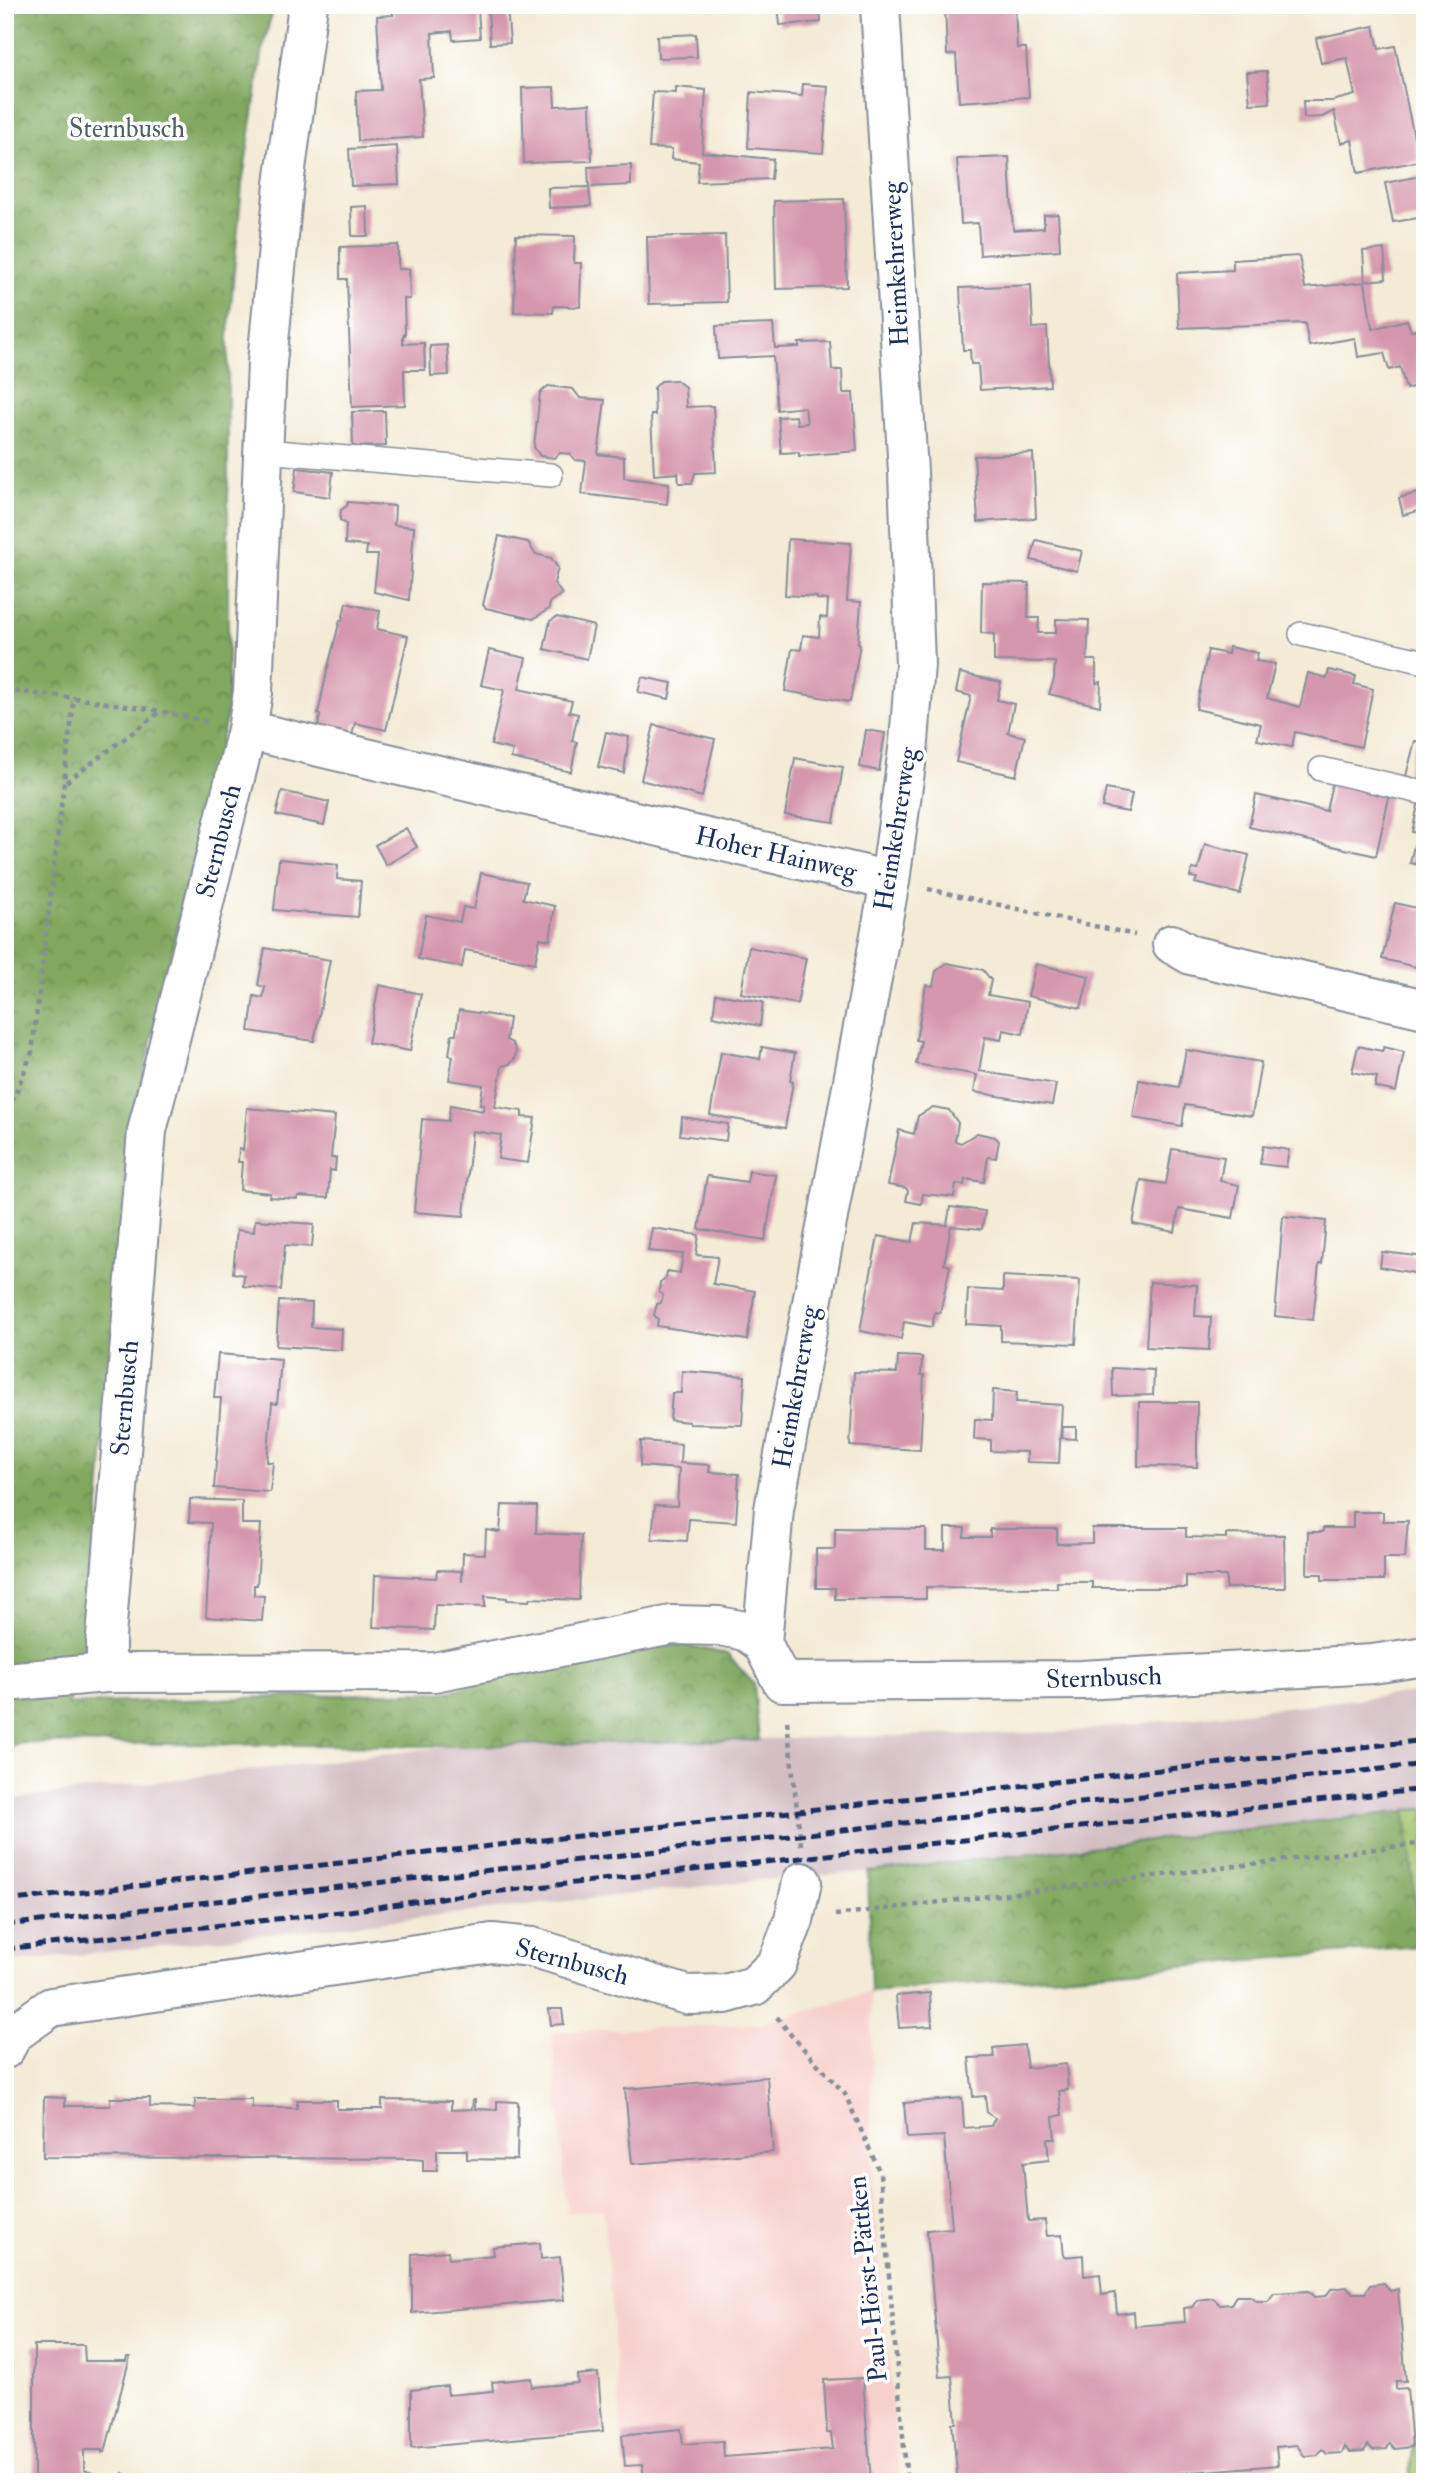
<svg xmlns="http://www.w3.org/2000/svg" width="1430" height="2487" font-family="'IM FELL Double Pica',serif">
<defs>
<pattern id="forest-crowns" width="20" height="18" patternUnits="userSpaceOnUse" patternTransform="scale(1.75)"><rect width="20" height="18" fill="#80a85e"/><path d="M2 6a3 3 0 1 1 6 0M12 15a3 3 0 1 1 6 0" fill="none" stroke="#688951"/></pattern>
<pattern id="park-crowns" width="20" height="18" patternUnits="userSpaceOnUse" patternTransform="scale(1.75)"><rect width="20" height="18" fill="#a1c26a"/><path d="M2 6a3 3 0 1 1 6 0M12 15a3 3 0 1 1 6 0" fill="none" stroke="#829e5a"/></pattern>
</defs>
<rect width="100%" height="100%" fill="#fff"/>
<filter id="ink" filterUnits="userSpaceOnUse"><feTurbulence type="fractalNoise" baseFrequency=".0143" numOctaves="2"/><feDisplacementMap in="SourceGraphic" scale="14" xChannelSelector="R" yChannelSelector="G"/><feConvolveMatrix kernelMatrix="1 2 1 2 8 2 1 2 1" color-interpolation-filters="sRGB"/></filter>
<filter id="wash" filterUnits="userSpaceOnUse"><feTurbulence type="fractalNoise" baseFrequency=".00686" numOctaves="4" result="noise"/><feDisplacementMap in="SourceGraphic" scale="28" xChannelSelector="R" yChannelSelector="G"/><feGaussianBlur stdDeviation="1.57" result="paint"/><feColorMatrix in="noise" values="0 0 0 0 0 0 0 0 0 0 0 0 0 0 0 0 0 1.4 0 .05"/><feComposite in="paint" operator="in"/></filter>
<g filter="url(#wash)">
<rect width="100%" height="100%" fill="#f3ebd5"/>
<polygon fill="#f7d0cc" points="871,1992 872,2183 900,2482 626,2482 603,2209 567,2213 552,2032 759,2024"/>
<polygon fill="#d2bec3" points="1425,1691 1425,1809 868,1872 770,1879 5,1963 5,1800 452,1746 1068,1732"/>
<g fill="url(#forest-crowns)" stroke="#4e6c5e" stroke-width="2">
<polygon points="5,5 274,5 263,48 242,185 228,337 228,710 130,1132 86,1662 68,1704 450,1691 596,1654 682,1644 727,1654 754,1684 759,1740 452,1746 20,1743 5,1751"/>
<polygon points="1425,1809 1425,2000 1418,1946 871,1992 868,1872"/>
</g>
<g fill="url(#park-crowns)" stroke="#5e7864" stroke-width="2">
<polygon points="1425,1809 1425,2000 1406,1810"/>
<polygon points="1425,2344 1425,2482 1410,2482 1410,2477"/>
</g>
<g id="blocks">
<g fill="#d597ad">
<polygon points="392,5 444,5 444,12 478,10 480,38 453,40 452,31 432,33 434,78 419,79 423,137 358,141 356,91 381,90 377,16 393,15"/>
<polygon points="778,5 820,5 821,22 780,25"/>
<polygon points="945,5 1015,5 1017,48 1026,48 1029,97 959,102 956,54 947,55"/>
<polygon points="507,7 510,43 490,44 488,9"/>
<polygon points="1374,26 1379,49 1395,46 1419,161 1358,173 1352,140 1341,143 1334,111 1322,117 1304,118 1303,101 1332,101 1355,95 1347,58 1321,63 1316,38"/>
<polygon points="696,34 697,57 658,58 657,36"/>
<polygon points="1267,71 1270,103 1250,104 1247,72"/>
<polygon points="803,84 828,86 823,153 748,148 751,92 802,96"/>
<polygon points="554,87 555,106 590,104 592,161 524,163 522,88"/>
<polygon points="676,87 706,90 702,152 773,159 771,179 697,182 699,162 671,159 672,149 649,148 653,92 676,93"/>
<polygon points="397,146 399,184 351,186 349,149"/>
<polygon points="1009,157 1013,230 1044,228 1044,215 1058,214 1060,250 980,255 978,223 961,224 957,159"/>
<polygon points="631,165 631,185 589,187 588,167"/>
<polygon points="1425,175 1425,217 1393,222 1385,183"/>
<polygon points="589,187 591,206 549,208 548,188"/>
<polygon points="844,199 847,287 776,289 774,201"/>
<polygon points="367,206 368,236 352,236 351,207"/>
<polygon points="516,235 575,236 574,263 581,263 580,307 554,306 553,313 514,312"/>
<polygon points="725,235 727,302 649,304 647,237"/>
<polygon points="398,245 398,269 409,269 410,299 404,299 405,335 403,335 403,344 424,343 425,370 404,370 405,405 352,407 347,279 340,279 340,247"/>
<polygon points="1384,249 1386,279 1365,281 1363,251"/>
<polygon points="1299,256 1305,288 1365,282 1372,329 1407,320 1411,331 1425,328 1425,383 1406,389 1400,367 1389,370 1384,353 1358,357 1355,338 1309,346 1305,323 1179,328 1177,273 1233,270 1233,260"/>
<polygon points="1031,285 1033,328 1047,327 1050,386 980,390 978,364 971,364 970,350 963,350 960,288"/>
<polygon points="773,324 775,348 799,347 799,343 830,342 832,370 842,370 843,393 853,393 857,451 799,456 799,452 781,453 778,417 796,416 797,424 807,423 805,407 777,410 773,356 718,359 716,326"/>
<polygon points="447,345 449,375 431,376 430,346"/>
<polygon points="676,380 685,387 686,407 713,406 716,472 695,473 692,483 679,483 678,473 654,475 651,415 655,415 654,388 661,381"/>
<polygon points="548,386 573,389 580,398 605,400 598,454 624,457 624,478 669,483 667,504 582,494 586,461 575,460 570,454 560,453 554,458 540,456 534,447 540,393"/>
<polygon points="385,411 386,446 353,447 352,412"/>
<polygon points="1033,453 1036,518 978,522 974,456"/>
<polygon points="297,468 333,472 330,497 294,492"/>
<polygon points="1425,491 1425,509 1403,515 1399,498"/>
<polygon points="348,502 395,506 394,525 414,527 409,600 374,592 378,555 366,555 367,546 345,544 346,524 340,520 341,510 347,506"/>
<polygon points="499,536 528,542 535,554 551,558 558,568 554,583 562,594 550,602 549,609 533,619 486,608 483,605"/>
<polygon points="788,539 851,543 847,601 861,602 858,643 860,644 850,702 785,691 792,649 801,650 803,635 819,637 820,617 827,618 828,600 817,599 817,597 785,595"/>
<polygon points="1036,540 1082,551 1077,571 1031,560"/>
<polygon points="982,582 1029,583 1028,618 1039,618 1038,633 1056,633 1056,619 1089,620 1087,660 1096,660 1096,683 1101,682 1100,706 1049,694 1054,679 1055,662 994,661 994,634 981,633"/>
<polygon points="346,603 380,611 377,629 408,636 386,730 355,723 351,740 317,732 320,715 318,714 328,667 340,620 342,621"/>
<polygon points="557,617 594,626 587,659 544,649 550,621"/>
<polygon points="1229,647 1258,653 1256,661 1275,664 1267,698 1300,707 1308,673 1327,678 1329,670 1356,676 1354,684 1373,689 1361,747 1295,732 1292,747 1257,740 1261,724 1196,709 1208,650 1228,654"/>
<polygon points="489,650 526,658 519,689 572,701 569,712 578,714 572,741 577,742 571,772 511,758 513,750 491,745 504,690 481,685"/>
<polygon points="960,673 1001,682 997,700 1014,704 1008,733 1025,737 1016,776 956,762 971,696 956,692"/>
<polygon points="642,677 672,683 669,699 638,692"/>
<polygon points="654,725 715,739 702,797 641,780"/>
<polygon points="866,730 885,733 879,771 860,767"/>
<polygon points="606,732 629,737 624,773 598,767"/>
<polygon points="1415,741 1425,743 1425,781 1406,776"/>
<polygon points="795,758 843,767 834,822 785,815"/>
<polygon points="1333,779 1390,793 1376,856 1249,827 1256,795 1326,811"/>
<polygon points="1106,789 1132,794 1128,812 1102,807"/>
<polygon points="282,791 329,802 324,825 276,815"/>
<polygon points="1419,801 1425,802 1425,866 1410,863 1417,833 1412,832"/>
<polygon points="406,828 417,847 386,865 375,845"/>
<polygon points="1205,844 1249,855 1240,894 1195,883 1197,878 1190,877 1192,869 1198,870"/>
<polygon points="279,859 338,865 337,879 361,881 358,917 274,910"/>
<polygon points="481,873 527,882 523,899 555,906 550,940 540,938 535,963 465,950 462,967 418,959 426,915 460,922 463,907 474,909"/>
<polygon points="1395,903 1425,910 1425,969 1382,959"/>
<polygon points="749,947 806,958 797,1004 741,993"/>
<polygon points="265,948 330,960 314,1041 249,1031 254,996 263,998 265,987 258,985"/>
<polygon points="947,963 983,970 991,980 988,995 1028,1002 1023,1034 1003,1030 1001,1040 985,1037 979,1071 1056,1084 1052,1105 974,1092 977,1075 916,1064 921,1041 916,1040 926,985 933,986 936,971"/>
<polygon points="1036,964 1089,976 1081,1008 1028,996"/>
<polygon points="379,985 421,994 410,1051 368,1043"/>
<polygon points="716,994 763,1002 760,1026 713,1016"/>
<polygon points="459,1010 509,1018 506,1040 512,1043 516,1050 515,1058 510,1064 502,1066 495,1107 522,1111 522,1117 535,1118 528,1163 498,1159 501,1135 472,1131 464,1216 414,1212 422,1119 448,1121 450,1105 483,1111 484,1105 480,1105 483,1085 449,1080 453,1056 449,1055 452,1034 456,1034"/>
<polygon points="1358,1046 1382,1051 1384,1047 1404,1052 1396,1092 1375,1087 1377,1077 1352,1072"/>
<polygon points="762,1047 795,1053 790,1081 793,1082 785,1128 710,1115 721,1052 760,1059"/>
<polygon points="1186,1050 1261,1062 1252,1116 1185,1105 1182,1126 1133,1118 1139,1080 1179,1087"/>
<polygon points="933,1107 949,1110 958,1123 955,1141 961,1143 977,1133 995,1137 999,1141 996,1158 988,1157 984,1182 965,1179 964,1185 956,1184 954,1197 923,1194 921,1204 906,1201 908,1191 906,1188 888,1185 899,1130 914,1134 918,1116"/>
<polygon points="247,1108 335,1116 331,1158 336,1158 335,1171 330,1170 328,1198 298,1196 298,1199 269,1197 270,1193 240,1190 242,1162 238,1162 239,1149 243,1150"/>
<polygon points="682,1117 728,1124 726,1141 680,1135"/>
<polygon points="1263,1146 1289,1150 1286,1167 1260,1164"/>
<polygon points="1172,1149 1224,1157 1220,1181 1239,1185 1233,1218 1179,1209 1175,1232 1133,1224 1141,1180 1166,1184"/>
<polygon points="749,1171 776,1175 765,1240 699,1229 707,1176 747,1182"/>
<polygon points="950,1207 985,1211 982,1229 951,1226 944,1264 950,1266 940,1313 935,1312 932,1327 904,1322 901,1339 860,1331 878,1236 912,1242 916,1223 947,1225"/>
<polygon points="1283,1216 1326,1221 1322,1264 1319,1264 1313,1320 1275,1316"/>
<polygon points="255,1220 314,1224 312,1247 285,1245 281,1290 243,1286 244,1275 233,1273 237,1230 254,1232"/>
<polygon points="652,1228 699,1235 696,1255 718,1257 713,1284 755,1291 747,1340 657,1326 658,1319 654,1315 657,1304 661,1303 663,1295 659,1292 660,1282 666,1278 667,1271 680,1273 683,1254 648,1251"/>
<polygon points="1382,1252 1425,1257 1425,1275 1380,1267"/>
<polygon points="1003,1276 1080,1280 1076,1344 1001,1341 1001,1326 966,1324 968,1289 1003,1291"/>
<polygon points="1150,1282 1197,1285 1195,1316 1211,1317 1209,1350 1146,1347"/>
<polygon points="279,1301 312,1303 311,1327 342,1329 341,1350 276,1346"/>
<polygon points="218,1354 281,1359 277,1404 272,1403 267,1462 273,1462 270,1492 214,1488 221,1398 214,1398"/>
<polygon points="898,1356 922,1357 921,1375 924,1375 920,1450 850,1446 854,1372 897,1373"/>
<polygon points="1112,1368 1154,1370 1153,1395 1113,1396"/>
<polygon points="682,1371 745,1376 742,1425 689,1424 689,1422 670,1420 672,1393 681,1393"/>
<polygon points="993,1390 1017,1392 1016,1402 1062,1405 1059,1463 1027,1462 1027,1452 991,1451 991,1440 974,1439 975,1419 992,1420"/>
<polygon points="1139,1402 1197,1402 1197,1467 1138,1466"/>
<polygon points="1063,1427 1076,1427 1076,1439 1062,1438"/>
<polygon points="641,1441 681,1444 680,1463 710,1465 709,1472 739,1474 736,1522 689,1519 687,1541 652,1539 655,1505 677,1506 679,1469 640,1466"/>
<polygon points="190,1499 242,1501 242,1524 261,1524 257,1585 254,1585 254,1595 264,1596 262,1621 206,1617 211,1523 189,1522"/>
<polygon points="502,1505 537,1506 536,1533 581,1535 579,1600 530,1598 529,1601 507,1600 507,1598 485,1596 485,1607 435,1605 434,1630 373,1627 375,1575 436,1578 437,1570 461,1571 462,1582 463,1553 485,1554 486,1530 500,1532"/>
<polygon points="1353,1512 1383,1512 1383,1521 1408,1521 1405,1558 1384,1558 1384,1580 1322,1580 1322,1574 1307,1574 1308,1532 1323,1532 1323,1528 1353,1528"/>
<polygon points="835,1528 926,1529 926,1550 945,1550 945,1528 965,1528 964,1537 990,1537 990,1529 1057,1529 1057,1544 1092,1543 1092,1528 1186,1528 1186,1537 1226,1538 1226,1534 1284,1535 1285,1588 1226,1588 1226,1576 1186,1576 1186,1588 1092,1588 1092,1582 1057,1582 1057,1588 926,1587 926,1599 835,1599 835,1588 816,1588 816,1549 835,1549"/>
<polygon points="930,1993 932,2026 899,2028 896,1996"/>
<polygon points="549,2009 562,2009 564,2024 551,2025"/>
<polygon points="1024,2045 1027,2068 1066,2064 1068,2090 1059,2091 1062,2115 1053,2117 1055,2139 1047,2139 1049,2160 1023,2163 1028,2221 1045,2220 1047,2236 1062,2235 1064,2257 1083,2255 1084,2276 1100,2274 1102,2295 1115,2293 1117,2314 1134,2312 1135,2326 1185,2322 1184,2308 1192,2307 1197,2300 1213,2298 1220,2305 1231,2304 1236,2296 1250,2296 1257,2301 1268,2301 1274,2293 1309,2291 1315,2297 1326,2296 1331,2289 1347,2287 1353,2293 1365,2293 1370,2285 1384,2283 1390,2291 1398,2289 1406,2381 1396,2381 1396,2389 1407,2388 1412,2447 1395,2449 1390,2443 1387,2449 1373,2450 1368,2445 1364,2451 1350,2452 1345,2447 1342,2453 1327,2454 1322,2449 1318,2455 1304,2456 1297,2445 1276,2447 1278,2465 1155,2475 1150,2482 1067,2482 1062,2476 1058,2477 1058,2482 958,2482 952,2423 956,2423 952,2376 940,2377 927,2230 952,2228 944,2136 907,2138 904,2103 962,2098 964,2128 991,2126 995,2118 987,2113 985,2096 973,2097 969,2058 994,2057 993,2048"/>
<polygon points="767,2077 773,2152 632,2164 625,2089"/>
<polygon points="44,2097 65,2098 65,2106 110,2106 110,2098 150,2098 150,2107 195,2108 195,2099 252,2099 252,2108 297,2108 297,2100 337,2100 337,2109 382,2109 382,2100 451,2101 451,2110 472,2109 473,2100 475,2100 475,2109 497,2110 497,2101 518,2102 517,2160 467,2159 467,2150 437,2150 437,2171 423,2171 423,2160 413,2159 43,2157"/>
<polygon points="540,2243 541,2259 560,2257 564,2300 412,2313 412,2254 448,2251 449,2259 494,2255 493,2247"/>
<polygon points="34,2345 84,2345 85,2361 126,2361 127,2357 130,2357 105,2452 102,2452 102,2450 84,2450 84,2470 118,2482 34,2482"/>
<polygon points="598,2373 603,2431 411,2448 411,2390 447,2386 448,2395 493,2391 492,2382 531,2378 532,2387 578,2383 577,2375"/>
<polygon points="863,2378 871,2482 645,2482 642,2465 625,2466 622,2435 639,2433 681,2429 683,2444 723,2441 724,2457 833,2449 831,2433 827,2433 824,2380"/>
<polygon points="123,2473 129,2477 134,2482 120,2482 124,2477 122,2476"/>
</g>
</g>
</g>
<g filter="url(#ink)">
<use href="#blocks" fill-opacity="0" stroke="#878d9a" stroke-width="2"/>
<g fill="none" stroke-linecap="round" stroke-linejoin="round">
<g stroke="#878d9a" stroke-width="26">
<g id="service">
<polyline points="264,451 551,475"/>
<polyline points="1301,634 1425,662"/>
<polyline points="1321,769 1425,793"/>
</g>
</g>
<g stroke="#878d9a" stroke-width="42">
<g id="minor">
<polyline points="247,730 890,881"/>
<polyline points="1172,944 1191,955 1425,1009"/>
<polyline points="762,1643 774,1509 890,881 909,742 915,664 908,472 880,5"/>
<polyline points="106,1673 106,1637 147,1131 247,730 253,692 267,363 284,184 308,5"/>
<polyline points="5,1682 106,1673 434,1672 672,1625 719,1626 745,1631 762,1643 782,1682 1082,1680 1373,1664 1425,1656"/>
<polyline points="5,2049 13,2034 51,2007 492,1943 532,1947 687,1995 725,1994 754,1986 777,1964 794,1920 802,1882"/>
</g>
</g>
<g stroke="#878d9a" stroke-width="4.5" stroke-dasharray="5 5" stroke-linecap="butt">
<polyline points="5,690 74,698"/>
<polyline points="66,782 160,712"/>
<polyline points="928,889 1135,935"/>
<polyline points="5,1109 14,1098 32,1052 74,698 161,711 208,722"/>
<polyline points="787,1721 801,1845"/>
<polyline points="835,1915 1425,1843"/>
<polyline points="777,2017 791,2035 845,2094 880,2173 907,2482"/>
</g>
<use href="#service" stroke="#fff" stroke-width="23"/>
<use href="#minor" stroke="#fff" stroke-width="38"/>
<g stroke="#1b2f5e" stroke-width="5" stroke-dasharray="10 5" stroke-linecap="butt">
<polyline points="5,1901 1425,1740"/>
<polyline points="5,1925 1425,1764"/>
<polyline points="5,1949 349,1911 448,1897 1425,1789"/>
</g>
</g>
</g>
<g text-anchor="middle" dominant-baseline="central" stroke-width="7" stroke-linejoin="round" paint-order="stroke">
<g font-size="26" fill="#4a6262" stroke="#fff">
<text x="127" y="129">Sternbusch</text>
</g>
<g font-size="26" fill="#1b2f5e" stroke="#fff">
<text transform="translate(896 264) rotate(-93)">Heimkehrerweg</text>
<text transform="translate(896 829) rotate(-81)">Heimkehrerweg</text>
<text transform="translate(219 841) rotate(-76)">Sternbusch</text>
<text transform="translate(776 854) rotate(13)">Hoher Hainweg</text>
<text transform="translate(796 1387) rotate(-80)">Heimkehrerweg</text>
<text transform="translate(125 1398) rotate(-85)">Sternbusch</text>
<text transform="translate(1104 1678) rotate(-2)">Sternbusch</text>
<text transform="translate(572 1962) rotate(15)">Sternbusch</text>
<text transform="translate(868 2279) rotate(-96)">Paul-Hörst-Pättken</text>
</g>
</g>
<rect width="1430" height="2487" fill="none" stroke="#fff" stroke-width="28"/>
</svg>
